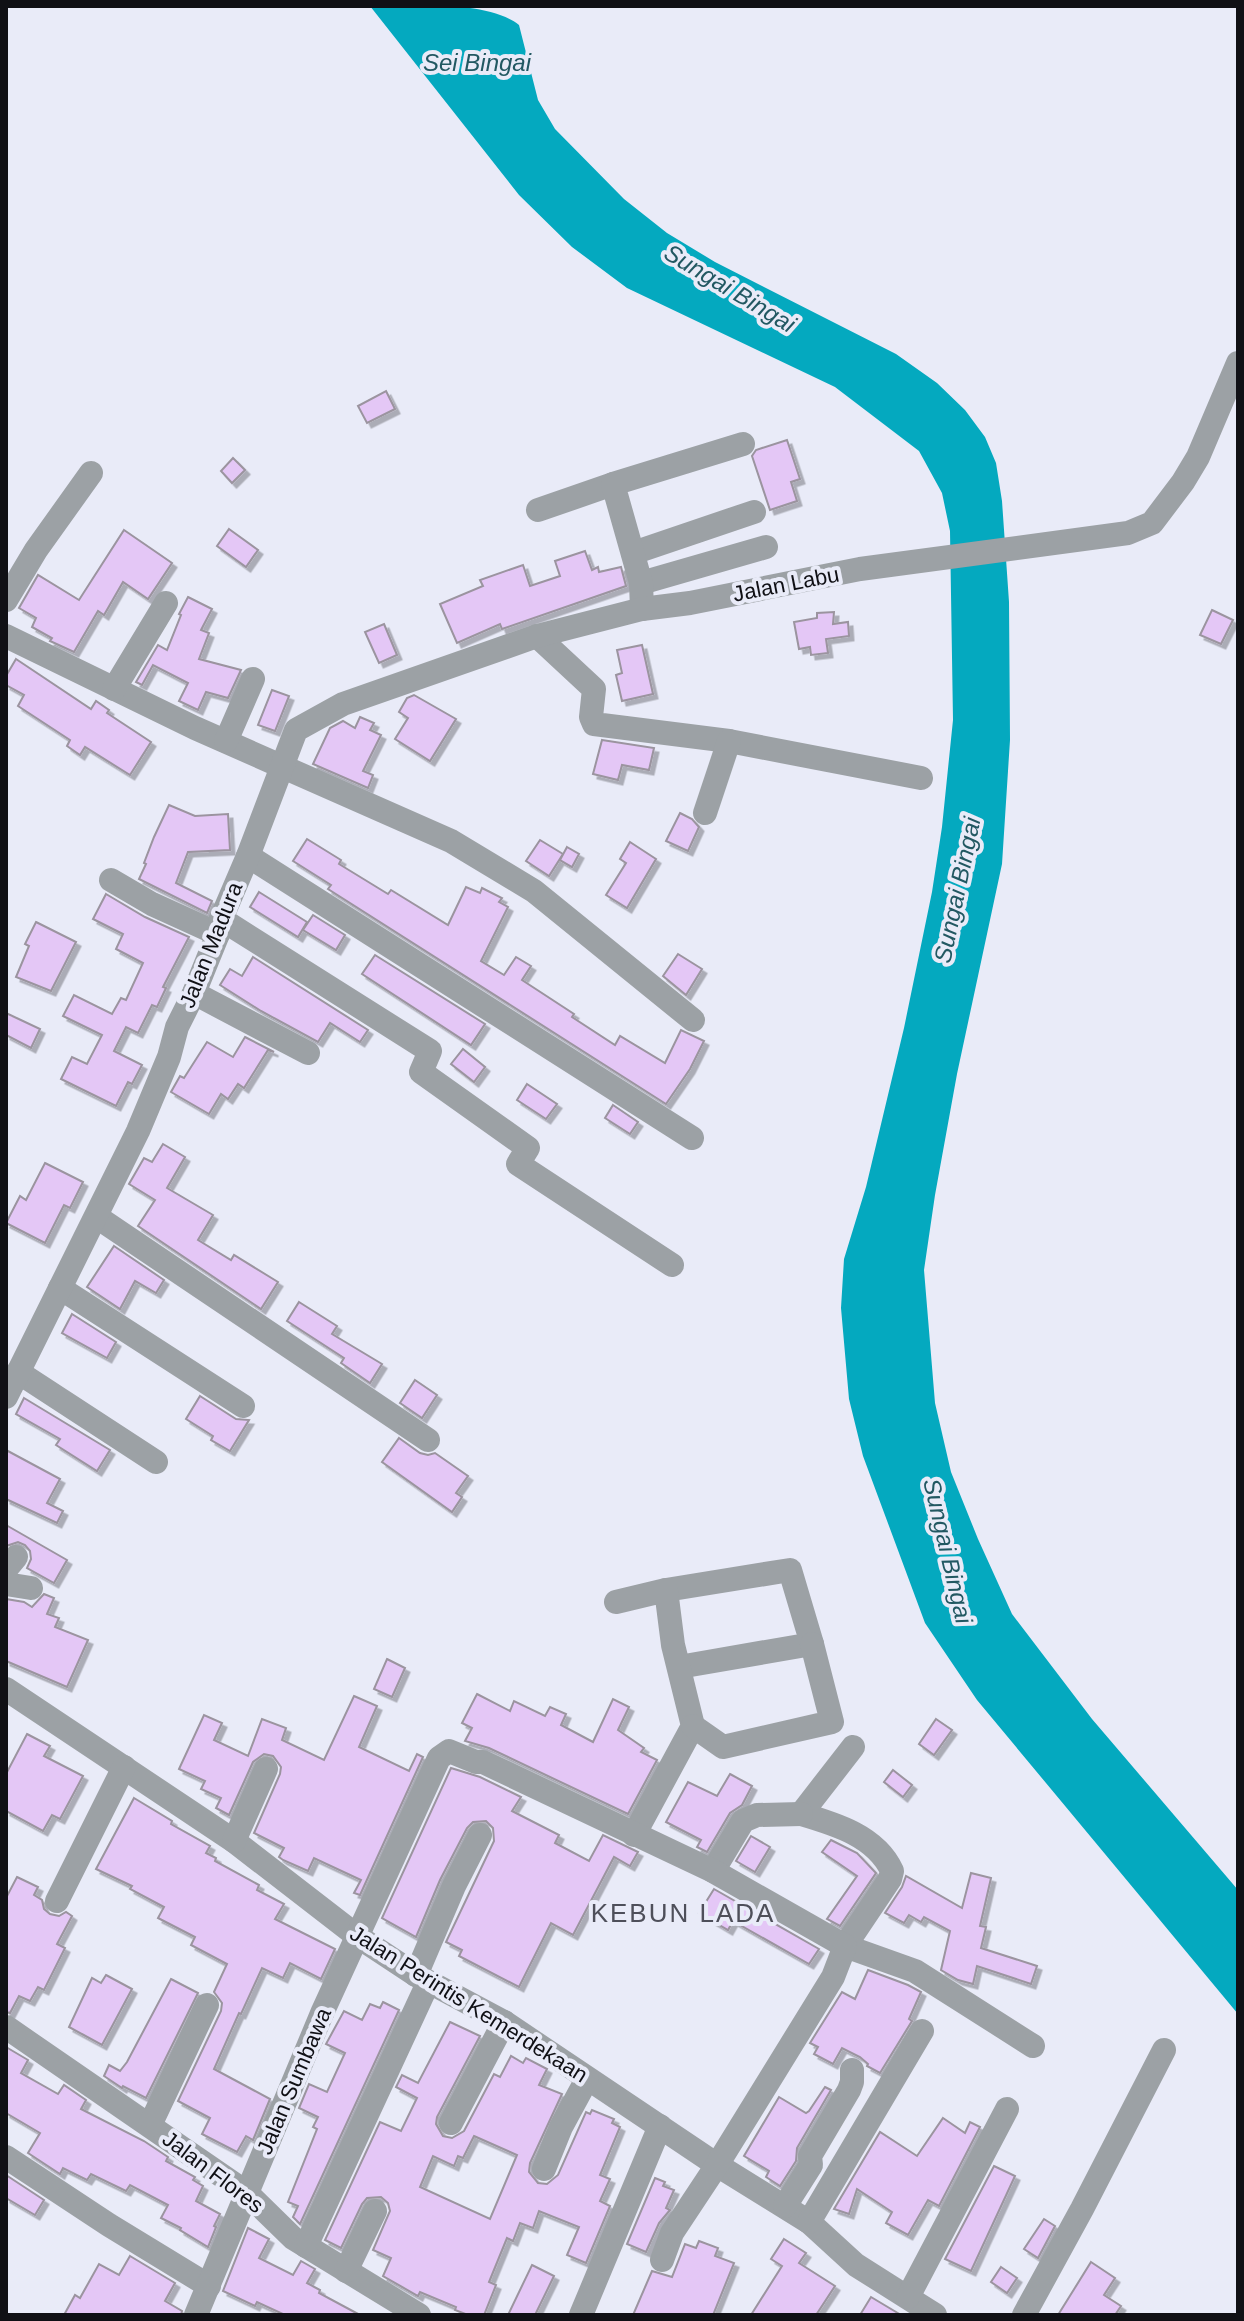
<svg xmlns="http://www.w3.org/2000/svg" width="1244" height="2321" font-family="Helvetica,sans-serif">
<defs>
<filter id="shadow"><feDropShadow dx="4.5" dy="4.5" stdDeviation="0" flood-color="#0004"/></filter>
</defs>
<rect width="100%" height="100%" fill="#e9ebf8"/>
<path fill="#04a9bf" d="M370 6C412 6 487 0 519 25L538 100 555 129 624 199 667 233 715 262 896 354 937 383 965 410 985 437 996 463 1002 501 1009 602 1010 740 1002 864 957 1074 935 1195 924 1270 935 1403 951 1472 978 1539 1012 1614 1092 1719 1238 1890V2014L977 1700 925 1623 863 1456 849 1399 841 1308 844 1259 866 1187 904 1028 932 892 942 827 953 720 950 531 942 493 919 451 835 387 627 288 572 247 519 195Z"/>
<g fill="#e4c7f6" stroke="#9b949f" stroke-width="2" fill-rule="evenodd" filter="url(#shadow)">
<polygon points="386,391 395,409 367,423 358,406"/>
<polygon points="787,440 800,479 791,482 797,501 770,510 752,456 756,450"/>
<polygon points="233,458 245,470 232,483 221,471"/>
<polygon points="229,529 258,550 246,567 217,546"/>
<polygon points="124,530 172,563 148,599 123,582 104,615 98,611 74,652 50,641 52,638 32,627 36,618 19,608 38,575 79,600"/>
<polygon points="585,551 592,570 598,567 599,572 621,567 626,586 502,629 500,624 457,643 440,604 483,586 480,580 523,565 530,586 560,576 555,561"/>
<polygon points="188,597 212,609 201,630 209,633 199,659 241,670 228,698 206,692 198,710 179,701 188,683 153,665 142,685 136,682 158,645 167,650 181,615 179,614"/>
<polygon points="1212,610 1233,620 1221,644 1200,635"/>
<polygon points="834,612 833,624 848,622 849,636 826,639 828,653 811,655 810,647 799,649 794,622 817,618 817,613"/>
<polygon points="384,624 397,655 379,663 365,632"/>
<polygon points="642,645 653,694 622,701 616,675 622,673 617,650"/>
<polygon points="16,659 91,709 96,701 109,710 107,713 151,742 130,775 85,747 80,755 67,746 70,740 18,706 24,695 6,685 6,676"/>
<polygon points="272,690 289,696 275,731 258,725"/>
<polygon points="414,695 456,719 430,761 395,739 408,718 399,712 407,698"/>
<polygon points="360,717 374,723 370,730 381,735 363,771 373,775 368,788 313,764 330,728 343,721 355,728"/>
<polygon points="602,740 654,748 649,770 622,765 618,780 593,774"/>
<polygon points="169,805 195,816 228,814 230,850 188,852 176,883 212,901 207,913 139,879 146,864 144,863 154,837"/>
<polygon points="680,813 692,819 699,827 688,851 666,841"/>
<polygon points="307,839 341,860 339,864 388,894 391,890 448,925 466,887 480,893 482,888 502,898 499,902 508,907 481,961 504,975 516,957 531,966 522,980 574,1014 572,1017 615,1045 620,1036 665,1063 681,1030 704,1041 690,1069 666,1104 328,889 331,885 293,861"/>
<polygon points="540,840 563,854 549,876 526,861"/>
<polygon points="630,842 656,859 627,908 606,895 626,863 620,859"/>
<polygon points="567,847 579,854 572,867 560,860"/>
<polygon points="259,892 307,922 298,937 250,907"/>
<polygon points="106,894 145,917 189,937 163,987 166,988 157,1007 152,1005 138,1033 126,1027 114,1051 142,1065 132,1084 128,1082 116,1106 61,1079 72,1057 87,1064 102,1035 63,1016 74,995 112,1014 121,998 126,1000 143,963 116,949 123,934 93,919"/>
<polygon points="313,915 345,935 336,950 303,930"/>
<polygon points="36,922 76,942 51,991 16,977 29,946 25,944"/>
<polygon points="678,954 702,969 686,995 663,976"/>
<polygon points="375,955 485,1024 471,1045 362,974"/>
<polygon points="253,957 368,1030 360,1042 330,1023 318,1042 261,1011 220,985 230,969 242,976"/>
<polygon points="6,1013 40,1029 31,1048 6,1035"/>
<polygon points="245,1037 274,1052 268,1050 244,1088 238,1084 228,1099 221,1094 209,1114 171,1092 180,1076 184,1078 207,1042 233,1057"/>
<polygon points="463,1049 485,1067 474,1082 451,1064"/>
<polygon points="527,1084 557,1104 546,1119 517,1100"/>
<polygon points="613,1105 638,1122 630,1134 605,1118"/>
<polygon points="163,1144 185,1157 167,1188 213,1215 198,1240 231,1260 234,1255 278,1282 261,1309 138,1226 155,1200 129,1184 144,1158 152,1162"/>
<polygon points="45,1163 83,1182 70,1208 64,1205 45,1243 6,1223 20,1196 26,1200"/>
<polygon points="114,1246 164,1280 156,1293 135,1281 120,1309 87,1287"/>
<polygon points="299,1302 337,1326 332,1334 382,1364 370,1383 341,1363 344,1358 287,1321"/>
<polygon points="72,1314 116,1342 107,1358 62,1333"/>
<polygon points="415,1380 437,1395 422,1418 400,1403"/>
<polygon points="200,1396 236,1419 249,1420 230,1451 211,1440 213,1436 186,1419"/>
<polygon points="24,1398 110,1450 97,1471 56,1445 60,1439 16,1414"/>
<polygon points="399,1438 420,1453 428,1455 435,1453 468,1476 456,1493 462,1497 452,1512 382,1462"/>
<polygon points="6,1450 60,1479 47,1503 63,1511 57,1523 6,1499"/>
<polygon points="6,1525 67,1560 54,1583 27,1568 31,1559 30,1551 25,1545 18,1542 6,1546"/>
<polygon points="44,1594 54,1598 47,1614 59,1618 55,1627 88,1640 67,1687 6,1661 6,1599 24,1602 32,1607"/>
<polygon points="387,1659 405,1668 392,1697 374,1689"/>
<polygon points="477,1694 510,1711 514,1701 545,1716 550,1707 566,1714 561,1725 593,1742 613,1699 629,1707 618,1730 644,1748 641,1752 657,1760 628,1814 489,1748 465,1741 472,1728 462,1723"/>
<polygon points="354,1696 377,1706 359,1747 409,1771 417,1754 423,1757 360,1895 354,1893 361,1880 314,1858 308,1871 283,1860 279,1857 284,1848 254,1833 280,1774 281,1767 273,1756 264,1754 253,1762 229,1815 216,1808 221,1798 201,1789 205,1781 179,1769 204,1715 222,1723 214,1740 248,1756 262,1719 286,1728 282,1740 324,1760"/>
<polygon points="936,1719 952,1730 934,1755 919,1744"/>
<polygon points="27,1734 50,1746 44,1756 83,1776 60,1819 52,1815 43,1831 6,1811 6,1774"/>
<polygon points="451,1768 480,1777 521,1797 512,1811 559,1835 555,1843 589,1861 603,1835 638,1852 630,1866 614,1857 573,1935 551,1923 519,1987 459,1956 462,1950 446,1942 494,1841 493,1828 486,1821 473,1822 467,1828 440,1880 416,1937 382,1918"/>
<polygon points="893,1770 912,1785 903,1797 884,1782"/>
<polygon points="730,1774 752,1786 742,1805 730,1813 707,1852 697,1847 701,1840 666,1822 688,1782 717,1796"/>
<polygon points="134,1798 172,1821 171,1824 210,1846 206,1853 216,1858 215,1861 259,1885 257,1890 284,1904 275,1919 335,1949 321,1979 290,1963 283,1978 262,1968 241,2014 239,2013 214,2069 270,2099 253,2140 246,2136 237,2152 202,2134 210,2118 178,2101 221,2011 222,2003 214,1992 227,1964 191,1945 195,1937 158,1918 164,1907 130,1889 132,1886 96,1869"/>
<polygon points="751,1836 770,1847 755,1872 736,1861"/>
<polygon points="831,1840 857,1853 876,1873 840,1926 827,1919 857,1876 822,1852"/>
<polygon points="971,1873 991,1878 980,1926 986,1927 981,1948 1037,1966 1031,1984 977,1966 973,1984 958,1980 941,1970 950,1931 924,1917 921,1922 909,1915 904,1923 885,1913 902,1887 906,1876 962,1908"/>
<polygon points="17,1877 38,1887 34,1895 42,1900 44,1909 50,1914 59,1916 66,1912 72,1916 57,1944 65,1948 44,1990 38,1987 30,2001 19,1996 10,2013 6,2012 6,1898"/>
<polygon points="714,1889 819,1949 809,1964 733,1921 728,1930 699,1913"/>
<polygon points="868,1970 908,1985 921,1992 909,2019 912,2021 880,2073 867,2066 868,2064 860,2057 842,2048 833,2064 814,2054 818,2047 810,2043 842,1992 855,1999"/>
<polygon points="106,1975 132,1989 102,2045 69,2027 92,1978 101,1983"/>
<polygon points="171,1979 198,1993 146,2098 123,2086 122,2088 104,2076 109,2065 120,2071 127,2062"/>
<polygon points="383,2002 399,2010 300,2224 293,2217 298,2206 288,2202 317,2129 313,2127 318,2117 299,2108 309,2084 327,2092 345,2053 326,2044 344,2011 362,2020 370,2004 380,2008"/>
<path d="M450 2022 480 2036 437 2117 436 2124 443 2136 452 2138 464 2131 494 2074 500 2077 511 2056 523 2063 526 2058 547 2069 539 2085 562 2094 530 2163 529 2172 538 2183 547 2184 558 2175 586 2112 590 2114 592 2110 614 2119 612 2123 620 2127 600 2175 610 2179 600 2201 610 2206 586 2263 567 2255 579 2227 539 2211 533 2228 520 2223 513 2241 507 2238 489 2282 496 2285 484 2315H468L455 2310 456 2307 420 2292 418 2296 383 2276 391 2258 373 2250 390 2211 388 2203 381 2197 367 2198 362 2204 341 2248 325 2240 380 2122 401 2131 417 2098 396 2087 402 2075 418 2083ZM474 2136 517 2155 490 2219 420 2187 433 2156 454 2166 458 2156 463 2158Z"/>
<polygon points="6,2047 28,2060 21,2073 58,2094 64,2085 86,2100 81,2109 144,2141 168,2157 166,2161 195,2177 193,2180 203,2186 196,2201 220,2214 214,2226 216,2227 208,2247 180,2230 181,2228 161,2218 168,2205 130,2185 126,2191 91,2174 87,2180 63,2168 60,2174 28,2153 40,2133 6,2113"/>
<polygon points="825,2087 831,2090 797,2148 796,2161 780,2186 766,2177 769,2171 744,2156 779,2097 806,2113 809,2111"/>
<polygon points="943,2118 965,2133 970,2122 980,2127 939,2206 928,2200 908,2235 886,2223 892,2212 857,2189 849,2214 834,2209 880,2132 917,2156"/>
<polygon points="994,2166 1015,2176 971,2271 945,2259"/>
<polygon points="6,2175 44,2200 35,2215 6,2198"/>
<polygon points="655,2178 665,2182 663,2186 674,2190 666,2208 670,2210 659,2223 646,2252 627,2244"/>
<polygon points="1044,2219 1055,2226 1038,2258 1024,2249"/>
<polygon points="248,2228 269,2239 259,2258 293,2275 301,2261 315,2269 307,2283 320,2290 319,2293 360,2315 285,2315 257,2302 255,2306 223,2291"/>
<polygon points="784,2239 806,2253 799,2263 835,2286 816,2315 751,2315 782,2266 771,2259"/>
<polygon points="699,2241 718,2248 715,2256 734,2263 713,2315 633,2315 652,2271 672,2277 685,2244 696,2248"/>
<polygon points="130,2256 175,2283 165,2301 182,2311 181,2315 64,2315 75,2295 80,2298 99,2264 119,2275"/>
<polygon points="1091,2262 1115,2278 1104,2295 1121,2306 1115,2315 1058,2315"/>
<polygon points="532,2265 554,2276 535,2315 508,2315"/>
<polygon points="1001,2267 1017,2278 1007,2293 991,2282"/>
<polygon points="871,2297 901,2315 860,2315"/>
</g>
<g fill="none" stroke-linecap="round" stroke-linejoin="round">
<g stroke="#9ca1a5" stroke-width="24">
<polyline points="538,510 613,484"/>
<polyline points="633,553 754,512"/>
<polyline points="641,583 766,547"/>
<polyline points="6,600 36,550 91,473"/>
<polyline points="642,609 641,583 613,484 743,444"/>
<polyline points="6,636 195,728 451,841 534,891 693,1020"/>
<polyline points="537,636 594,689 591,717 594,724 729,741 921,778"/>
<polyline points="114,689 166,603"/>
<polyline points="226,741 253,679"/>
<polyline points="705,813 729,741"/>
<polyline points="248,856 692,1138"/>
<polyline points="111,880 152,904 218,934"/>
<polyline points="221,919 430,1051 421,1072 528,1148 518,1164 672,1265"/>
<polyline points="194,993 308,1053"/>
<polyline points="97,1217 428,1440"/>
<polyline points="60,1288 243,1406"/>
<polyline points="18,1372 156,1462"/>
<polyline points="6,1397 138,1131 169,1057 177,1027 194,993 218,934 221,919 248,856 296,730 343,704 537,636 642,609 690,603 860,569 1128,533 1152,523 1183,482 1198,457 1238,363"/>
<polyline points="6,1569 16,1557"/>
<polyline points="6,1584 31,1588"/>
<polyline points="666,1590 790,1570 812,1644 679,1667"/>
<polyline points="616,1602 666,1590 673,1645 693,1726 634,1835"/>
<polyline points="6,1689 234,1841 357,1936 416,1975 504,2022 717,2165 809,2222 856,2265 935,2315"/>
<polyline points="693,1726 723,1747 832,1722 812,1644"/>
<path d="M853 1747 801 1814C835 1824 876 1836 892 1871L890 1879 845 1946 915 1971 1033 2046"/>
<polyline points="234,1841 266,1769"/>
<polyline points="713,1871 743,1821 757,1815 801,1814"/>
<polyline points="57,1901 124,1767"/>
<polyline points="416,1975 454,1886 480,1835"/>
<polyline points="6,2027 247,2193 293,2238 419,2315"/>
<polyline points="451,2123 504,2022"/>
<polyline points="150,2125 207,2005"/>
<polyline points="6,2157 109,2225 209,2286"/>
<polyline points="544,2169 561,2127 587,2079"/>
<polyline points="785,2206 811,2165 810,2156 849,2090 852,2082 852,2070"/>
<polyline points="809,2222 922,2031"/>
<polyline points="306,2246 428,1983"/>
<polyline points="346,2271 375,2211"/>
<polyline points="908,2297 1007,2109"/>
<polyline points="196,2315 323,2011 439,1758 449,1751 476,1762 483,1762 713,1871 845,1946 833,1977 717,2165 672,2233 662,2260"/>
<polyline points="581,2315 660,2126"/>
<polyline points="1024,2315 1082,2209 1164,2050"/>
</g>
</g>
<g text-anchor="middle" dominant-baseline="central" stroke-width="8" stroke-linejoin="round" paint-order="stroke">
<g font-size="22" fill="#101015" stroke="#e9ebf8">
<text transform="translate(786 584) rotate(-11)">Jalan Labu</text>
<text transform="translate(211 945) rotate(-68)">Jalan Madura</text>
<text transform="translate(469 2004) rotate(32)">Jalan Perintis Kemerdekaan</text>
<text transform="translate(294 2081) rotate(-67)">Jalan Sumbawa</text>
<text transform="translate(213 2172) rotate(37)">Jalan Flores</text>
</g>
<g font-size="24" font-style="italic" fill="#225862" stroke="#e9ebf8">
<text x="477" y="62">Sei Bingai</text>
<text transform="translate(730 288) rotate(31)">Sungai Bingai</text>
<text transform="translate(957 890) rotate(-78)">Sungai Bingai</text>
<text transform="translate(948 1551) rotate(77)">Sungai Bingai</text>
</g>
<g font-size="26" letter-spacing="2" fill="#4e4f5a" stroke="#e9ebf8">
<text x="683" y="1913">KEBUN LADA</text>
</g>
</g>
<rect width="1244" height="2321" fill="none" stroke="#101015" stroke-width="16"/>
</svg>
